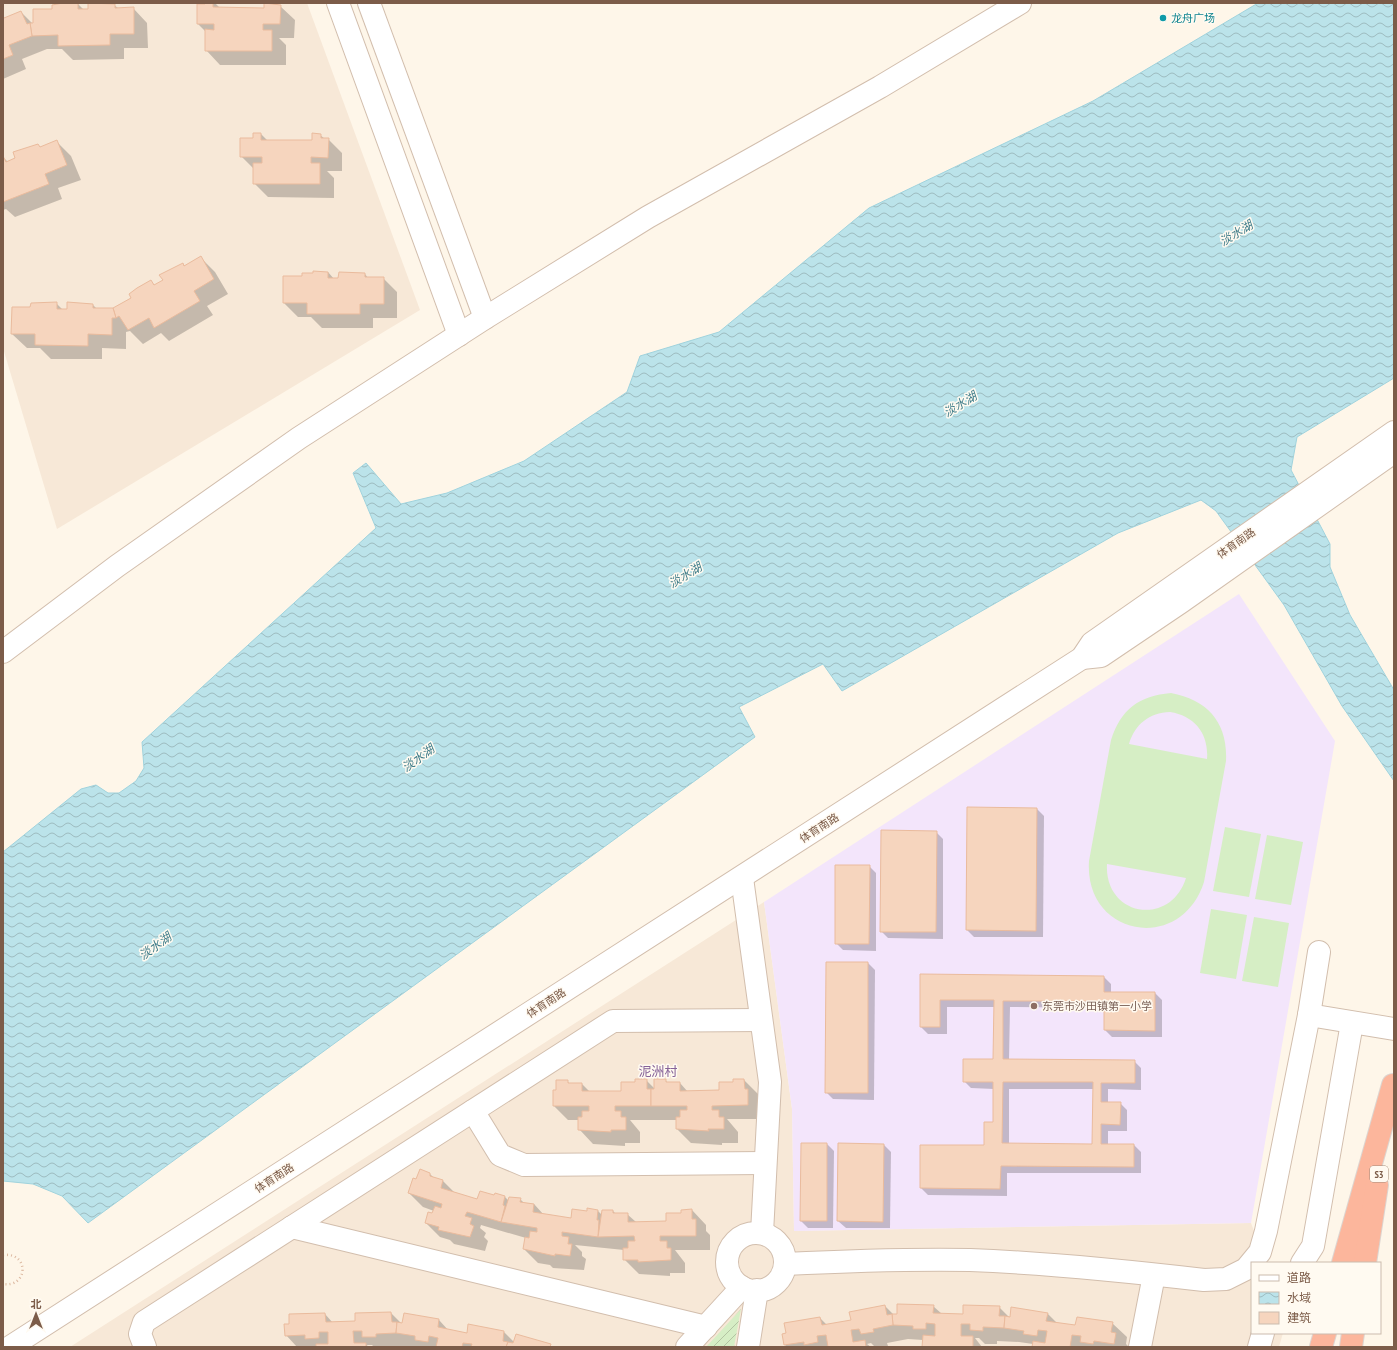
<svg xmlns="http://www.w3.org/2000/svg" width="1397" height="1350" font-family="'PT Sans Narrow','Noto Sans SC',sans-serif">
<defs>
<pattern id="garden-furrows" width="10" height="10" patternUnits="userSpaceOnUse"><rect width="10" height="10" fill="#d6eec5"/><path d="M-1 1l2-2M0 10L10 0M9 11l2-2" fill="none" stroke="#b3c4a2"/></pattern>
<pattern id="water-waves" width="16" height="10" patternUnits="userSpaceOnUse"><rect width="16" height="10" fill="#bbe3ea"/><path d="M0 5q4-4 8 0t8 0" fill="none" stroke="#9dbbc0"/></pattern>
</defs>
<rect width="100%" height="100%" fill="#fef6e9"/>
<g fill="#f7e8d7">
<polygon points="3,3 307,3 420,310 57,529 3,348"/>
<polygon points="764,902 792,1109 794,1231 1251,1223 1266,1263 1252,1263 1252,1333 1283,1333 1279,1347 70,1347"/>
</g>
<polygon fill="#f3e5fb" points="1239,594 1335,741 1251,1223 794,1231 792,1109 764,902"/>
<g fill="#d6eec5" fill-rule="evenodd">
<path d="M1171 693C1208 700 1228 723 1226 761L1204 882C1181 954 1084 937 1089 861L1111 740C1121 709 1139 696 1171 693ZM1170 712C1195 716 1209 734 1207 759L1129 744C1135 724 1149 713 1170 712ZM1107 864 1186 878C1170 928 1104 916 1107 864Z"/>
<polygon points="1225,827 1261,834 1249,897 1213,891"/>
<polygon points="1267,835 1303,842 1291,905 1255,899"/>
<polygon points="1211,909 1247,915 1236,979 1200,973"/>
<polygon points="1254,917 1289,923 1278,987 1242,981"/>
</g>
<polygon fill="url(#garden-furrows)" points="741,1309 734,1347 706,1347"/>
<polygon fill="url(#water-waves)" stroke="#a0d3dd" points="1258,3 1394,3 1394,378 1297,437 1291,470 1330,544 1330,567 1350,615 1394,690 1394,781 1342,706 1284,605 1216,511 1201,500 1118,533 842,691 823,664 739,707 755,737 88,1223 62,1196 33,1184 3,1181 3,852 81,789 96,785 108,793 119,793 136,781 144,768 142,742 376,528 353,473 366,463 401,504 447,493 524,461 627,392 640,356 719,332 869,208 1093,101"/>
<g fill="#0003" fill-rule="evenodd">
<polygon points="206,3 215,3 220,8 265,9 265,3 274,3 280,6 295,20 294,38 279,38 286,45 286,65 220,65 206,50 206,32 198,24"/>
<polygon points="78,4 84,10 114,5 118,8 133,8 147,23 148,48 124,48 124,59 73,60 62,49 47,49 22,59 26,69 3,79 3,17 5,19 21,12 33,24 53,10"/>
<polygon points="261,134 268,141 313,141 320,135 325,139 328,139 342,153 342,171 327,171 334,178 334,198 268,197 254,183 254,169 241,156 254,139"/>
<polygon points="57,142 71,156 81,180 58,188 62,199 15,217 6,209 3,210 3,157 8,162 38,145 41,148"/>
<polygon points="200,257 215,272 228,294 207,306 213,315 169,341 161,333 143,344 130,331 126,332 126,349 102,348 102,359 51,359 40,348 27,348 12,334 31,308 56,303 63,310 68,310 68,303 93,305 97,309 114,309 132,298 151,281 155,286 164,281 182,264 185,266"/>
<polygon points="328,272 334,279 365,274 368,278 383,278 397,292 397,318 373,318 373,328 322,328 311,317 298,317 284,303 303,277"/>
<polygon points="1037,809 1044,816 1043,937 974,937 967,930"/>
<polygon points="936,832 943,839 943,939 888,938 881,931"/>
<polygon points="869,866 876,873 876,951 843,950 836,943"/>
<polygon points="827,963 868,963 875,970 874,1100 833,1099 826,1092"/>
<path d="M921 975 1104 977 1111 984V993H1155L1162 1000V1037H1112L1105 1030V1008L1010 1007 1009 1060 1134 1061 1141 1068V1090L1108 1089V1103H1120L1127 1110V1131H1108V1145H1134L1141 1152V1173H1007V1196L928 1195 921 1188 985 1146 994 1123V1089L971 1088 964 1081 994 1060 995 1007H947V1034H928L921 1027ZM1009 1089H1093V1145L1009 1144Z"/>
<polygon points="646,1080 655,1089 665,1080 668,1083 680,1083 688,1092 720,1091 744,1080 758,1094 762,1119 727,1119 738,1132 738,1143 722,1143 722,1145 691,1143 677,1129 677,1120 630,1120 640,1132 640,1143 625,1143 625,1146 593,1144 579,1129 579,1120 568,1120 554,1106 557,1091 567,1081 570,1084 582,1084 590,1092 622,1092 636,1083"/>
<polygon points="827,1144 834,1151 833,1228 808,1228 801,1221"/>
<polygon points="884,1145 891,1152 890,1228 846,1228 838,1221"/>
<polygon points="430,1174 434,1178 443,1181 456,1194 478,1200 494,1197 495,1194 505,1197 510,1202 520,1199 524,1203 534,1204 544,1215 572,1219 588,1212 598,1211 603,1216 613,1211 616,1214 627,1214 636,1222 667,1222 682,1214 692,1210 706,1225 706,1231 710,1235 710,1250 675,1250 685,1263 685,1273 670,1273 670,1276 639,1274 624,1259 624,1250 575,1245 582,1252 582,1256 586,1259 584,1270 553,1268 550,1265 538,1263 524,1249 526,1238 481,1225 480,1228 486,1233 484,1237 488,1241 485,1251 454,1244 450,1240 440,1237 426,1223 434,1211 423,1207 409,1193 417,1180"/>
<polygon points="885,1306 894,1315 933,1306 942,1314 964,1315 999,1307 1011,1319 1047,1313 1057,1323 1076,1326 1112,1323 1127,1337 1126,1344 1129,1347 1033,1347 1033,1344 1019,1342 997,1341 997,1344 985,1344 979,1338 975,1338 982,1347 923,1347 923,1340 908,1339 887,1343 888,1346 883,1347 875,1347 871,1343 867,1344 871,1347 787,1347 785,1345 820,1318 827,1325 852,1321"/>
<polygon points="391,1313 402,1324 439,1320 449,1331 468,1334 504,1332 514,1342 550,1345 552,1347 374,1347 372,1345 367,1345 368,1347 297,1347 286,1335 325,1314 333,1323 356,1322"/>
</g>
<g fill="#f6d5be" stroke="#eabb9d" fill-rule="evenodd">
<polygon points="63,3 78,3 78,9 88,9 88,3 115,4 115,8 134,7 134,34 110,34 110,45 58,46 58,35 32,36 30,23 33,23 33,9 52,9 52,5"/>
<polygon points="205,3 213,3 213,7 264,8 264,3 281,5 280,24 263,24 263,30 272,30 272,51 205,51 205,29 214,30 214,24 197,24 197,4 205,4"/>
<polygon points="21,11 27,24 30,23 32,36 9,45 13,55 3,59 3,16 4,18"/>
<polygon points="253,133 261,133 261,140 312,140 312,133 321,134 321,138 329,138 328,158 311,157 311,163 320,163 320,184 253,184 253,163 262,163 262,157 240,157 240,138 253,138"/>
<polygon points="57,140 67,165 45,174 49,184 3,202 3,156 6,162 15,158 13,152 38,144 40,147"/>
<polygon points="201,256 214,279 194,291 200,301 154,328 149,318 128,330 119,316 116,318 113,308 131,298 129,294 137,288 151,280 154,285 163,280 159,275 183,263 184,266"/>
<polygon points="313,271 328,272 328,278 338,278 339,272 365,273 365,277 384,277 384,304 360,304 360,314 307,314 307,303 283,303 283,276 302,276 302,273 313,273"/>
<polygon points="57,302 57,309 67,309 67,302 93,304 93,308 113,308 116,318 112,318 112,335 88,334 88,346 35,345 35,334 11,334 12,307 30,307 31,303"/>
<polygon points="967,807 1037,808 1036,931 966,930"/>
<polygon points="881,830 937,831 936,932 880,932"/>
<polygon points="835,865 870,865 869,944 835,944"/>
<polygon points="826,962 868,962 868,1093 825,1093"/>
<path d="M920 974 1104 976V992H1155V1031L1104 1030V1001H1003V1059L1135 1060V1083H1101V1102H1121L1120 1125 1101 1124V1144H1134V1167L1001 1166 1000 1189 920 1188V1145H984V1122H993V1082H963V1059H993L994 1000H940V1027H920ZM1003 1082H1093L1092 1144 1002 1143Z"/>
<polygon points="635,1079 647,1079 647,1089 651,1089 651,1106 615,1106 615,1111 621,1111 621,1117 626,1117 626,1130 611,1130 611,1132 578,1130 578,1117 582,1117 582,1111 589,1111 589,1106 553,1106 553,1090 556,1090 556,1080 568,1080 568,1083 582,1083 582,1091 621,1091 621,1082 635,1082"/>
<polygon points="654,1079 666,1079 666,1082 680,1082 680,1091 719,1090 719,1082 733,1082 733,1079 744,1079 745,1089 748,1089 748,1105 712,1106 712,1110 719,1110 719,1117 724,1117 724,1129 708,1129 709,1131 676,1129 676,1117 680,1117 680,1110 687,1110 687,1106 651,1106 651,1089 654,1089"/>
<polygon points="801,1143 827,1143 827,1221 800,1221"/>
<polygon points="838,1143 884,1144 883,1222 837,1221"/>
<polygon points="420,1169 430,1173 430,1176 443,1180 441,1188 477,1199 480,1191 494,1195 495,1193 505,1196 503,1205 505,1206 501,1222 467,1212 465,1216 472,1218 470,1224 474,1226 470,1237 438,1230 439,1227 425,1223 428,1212 432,1213 435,1206 441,1208 442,1204 408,1193 413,1178 416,1179"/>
<polygon points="509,1197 521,1198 520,1202 534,1204 533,1212 571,1218 572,1209 587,1211 587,1208 598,1210 597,1220 599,1220 598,1237 562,1232 562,1236 569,1237 568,1244 572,1244 570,1256 555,1254 555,1256 523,1249 525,1237 529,1238 530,1231 537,1232 537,1228 501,1222"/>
<polygon points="692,1209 692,1219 696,1219 696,1236 660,1236 660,1241 667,1241 667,1248 671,1248 671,1260 638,1262 638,1260 623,1260 623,1248 628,1248 628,1241 635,1241 634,1236 598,1237 602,1210 613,1210 613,1213 628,1213 628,1222 666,1221 666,1213 681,1213 681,1210"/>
<polygon points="897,1304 934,1305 933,1313 963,1314 963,1305 1000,1306 999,1316 1005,1316 1004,1328 983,1327 983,1331 970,1330 970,1324 961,1324 961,1336 973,1336 973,1347 922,1347 923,1335 935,1336 935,1324 926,1323 926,1329 913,1329 913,1326 893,1325 892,1314 897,1314"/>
<polygon points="885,1305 887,1315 892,1314 893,1325 873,1329 874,1332 861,1334 859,1329 851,1330 853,1342 865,1340 866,1347 826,1347 828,1347 826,1335 817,1336 818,1342 804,1345 804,1342 784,1345 782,1334 786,1333 784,1323 820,1317 822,1325 851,1320 849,1312"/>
<polygon points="1011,1307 1048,1313 1046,1321 1075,1325 1077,1317 1113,1322 1111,1332 1116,1333 1114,1344 1094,1341 1093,1344 1080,1342 1081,1336 1072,1335 1070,1347 1032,1347 1033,1341 1045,1343 1047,1331 1038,1330 1037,1336 1023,1334 1024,1331 1004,1328 1005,1316 1010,1317"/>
<polygon points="391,1312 392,1322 397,1322 396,1333 376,1334 376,1337 362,1337 362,1331 353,1331 354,1343 366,1343 366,1347 316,1347 316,1344 328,1344 328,1332 319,1332 319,1338 305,1339 305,1335 285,1336 284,1324 289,1324 289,1314 325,1313 326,1322 355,1321 355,1313"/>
<polygon points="404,1313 439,1319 438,1327 467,1333 468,1324 504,1331 503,1341 508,1342 506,1347 471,1347 472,1344 463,1343 462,1347 436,1347 438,1338 429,1336 428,1342 415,1340 415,1336 396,1333 397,1322 402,1323"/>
<polygon points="516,1334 551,1344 550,1347 506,1347 508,1342 513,1343"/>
</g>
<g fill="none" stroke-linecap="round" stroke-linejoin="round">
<g stroke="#d2bead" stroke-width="24">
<g id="minor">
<polyline points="338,3 459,335"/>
<polyline points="369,3 485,318"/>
<polyline points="3,652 117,566 299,438 485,318 648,217 880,87 1020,3"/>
<polyline points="1082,658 1101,656 1181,602 1394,452"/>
<polyline points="742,878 770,1082 762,1233"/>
<polyline points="1309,1015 1394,1029"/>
<polyline points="473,1111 500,1155 524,1165 765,1163"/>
<polyline points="292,1227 706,1327"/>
<circle cx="756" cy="1262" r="29"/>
<polyline points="1302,1263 1313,1246 1352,1023"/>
<path d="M785 1264C847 1261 908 1259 970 1260 1048 1263 1126 1271 1204 1280L1226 1279 1246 1269 1260 1252 1266 1231 1309 1015 1319 952"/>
<polyline points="10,1347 1082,658 1092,643 1394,432"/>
<polyline points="145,1347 140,1334 144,1322 613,1021 761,1020"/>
<polyline points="687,1347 742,1287"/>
<polyline points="748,1347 757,1290"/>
<polyline points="1140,1347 1154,1275"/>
<polyline points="1259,1347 1263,1333"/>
</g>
</g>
<g stroke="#ddd5d0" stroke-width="24">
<g id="highway">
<polyline points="1343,1263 1393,1085"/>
<polyline points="1365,1263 1377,1185"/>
<polyline points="1321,1347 1325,1333"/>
<polyline points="1351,1347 1353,1333"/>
</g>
</g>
<path stroke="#dcb8a0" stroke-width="2.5" stroke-dasharray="1 3" stroke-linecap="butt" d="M3 1255C30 1252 28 1288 3 1284"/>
<use href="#minor" stroke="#fff" stroke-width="22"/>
<use href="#highway" stroke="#fcb69c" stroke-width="22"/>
</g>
<circle fill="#0f9aa8" stroke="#fffaf1" stroke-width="1.5" cx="1163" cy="18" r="4"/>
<circle fill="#8d6e63" stroke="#fffaf1" stroke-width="1.5" cx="1034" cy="1006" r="4"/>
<g text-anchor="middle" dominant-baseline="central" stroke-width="3" stroke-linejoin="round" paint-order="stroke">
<rect fill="#fffaf1" stroke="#a38b7b" stroke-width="1" x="1370" y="1166" width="18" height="16" rx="3"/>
<g font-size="10" font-weight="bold" fill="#7c5c49">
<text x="1379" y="1174">S3</text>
</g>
<g font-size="11" fill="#0d838f" stroke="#fffaf1" text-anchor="start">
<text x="1171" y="18">龙舟广场</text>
</g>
<g font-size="11" fill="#7c5c49" stroke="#fffaf1">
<text transform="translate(1236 543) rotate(-35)">体育南路</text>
<text transform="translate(819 828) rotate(-33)">体育南路</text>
<text transform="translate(546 1003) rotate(-33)">体育南路</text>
<text transform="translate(274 1178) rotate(-33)">体育南路</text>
</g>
<g font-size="11" fill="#785e54" stroke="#fffaf1" text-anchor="start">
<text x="1042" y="1006">东莞市沙田镇第一小学</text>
</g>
<g font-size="12" font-style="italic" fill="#3e7c89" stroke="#fffaf1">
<text transform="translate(1236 233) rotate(-32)">淡水湖</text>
<text transform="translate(960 404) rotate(-32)">淡水湖</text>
<text transform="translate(685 575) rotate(-32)">淡水湖</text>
<text transform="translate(418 758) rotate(-36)">淡水湖</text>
<text transform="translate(155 946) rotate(-36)">淡水湖</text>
</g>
<g font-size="13" fill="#866298" stroke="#fffaf1">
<text x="658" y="1071">泥洲村</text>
</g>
</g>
<rect width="1397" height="1350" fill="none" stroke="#7c5c49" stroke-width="8"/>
<rect x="1251" y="1262" width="130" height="72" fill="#fffaf1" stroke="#cbbbae"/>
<rect x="1259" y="1275" width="20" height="6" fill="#ffffff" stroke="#cbbbae"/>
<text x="1287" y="1282" font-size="12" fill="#7c5c49">道路</text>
<rect x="1259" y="1292" width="20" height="12" fill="url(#water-waves)" stroke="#cbbbae"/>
<text x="1287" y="1302" font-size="12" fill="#7c5c49">水域</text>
<rect x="1259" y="1312" width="20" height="12" fill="#f6d5be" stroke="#cbbbae"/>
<text x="1287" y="1322" font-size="12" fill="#7c5c49">建筑</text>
<g transform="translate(36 1314)" stroke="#fffaf1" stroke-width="3" paint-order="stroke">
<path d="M0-3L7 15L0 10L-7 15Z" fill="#7c5c49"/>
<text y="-6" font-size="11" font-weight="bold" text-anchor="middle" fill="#7c5c49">北</text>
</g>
</svg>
